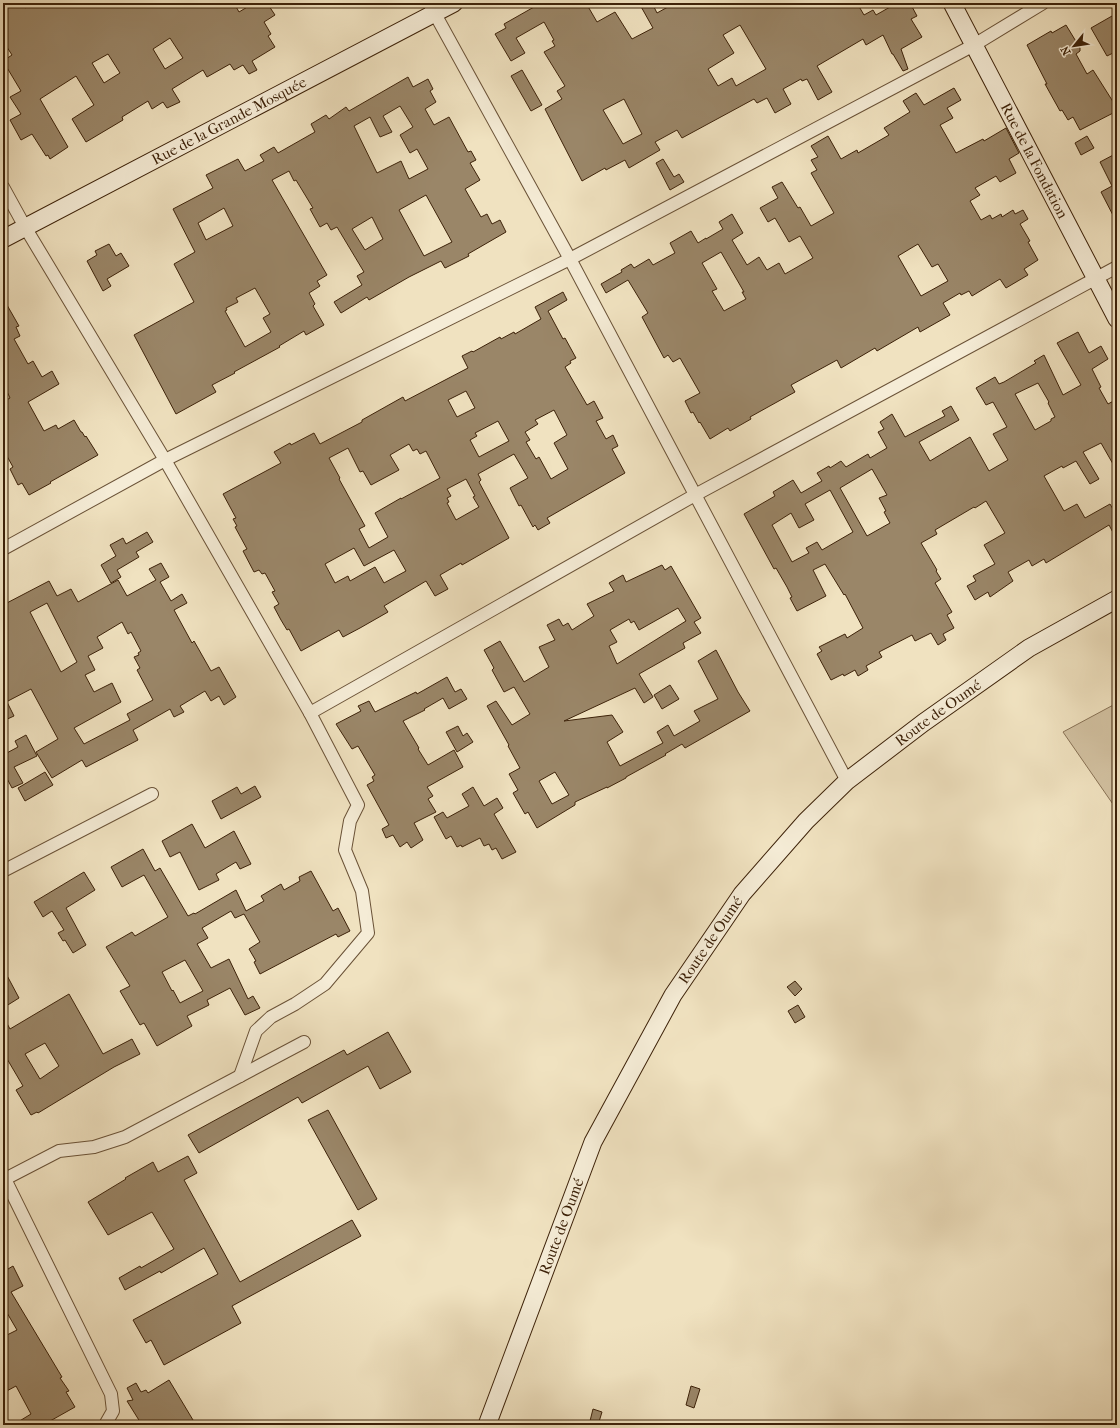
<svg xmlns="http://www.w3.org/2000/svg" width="1120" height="1428" font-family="'IM FELL French Canon',serif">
<rect width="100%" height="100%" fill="#f0e2c0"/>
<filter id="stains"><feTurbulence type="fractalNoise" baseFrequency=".005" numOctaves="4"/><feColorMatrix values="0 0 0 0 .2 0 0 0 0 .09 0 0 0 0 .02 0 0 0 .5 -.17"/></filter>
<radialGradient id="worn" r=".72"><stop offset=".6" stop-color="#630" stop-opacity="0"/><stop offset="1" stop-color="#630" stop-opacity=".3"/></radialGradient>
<polygon fill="#d2c1a1" stroke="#887255" points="1117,703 1117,810 1063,732"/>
<g fill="#9a8668" stroke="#3d2209" fill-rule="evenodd">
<path d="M3 3H21L25 8 33 3H58L60 7 66 3H234L239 12 254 3H267L275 15 264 22 271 34 268 36 275 47 252 61 257 70 249 74 243 65 234 70 230 64 207 77 203 70 172 89 180 102 167 108 163 102 152 109 148 101 122 117 123 120 86 142 72 119 94 105 76 76 40 99 68 147 50 159 48 155 46 156 32 134 21 140 10 120 21 114 10 97 21 91 3 61 12 55 3 41ZM170 38 183 58 165 69 153 49ZM108 54 120 73 104 83 92 63Z"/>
<path d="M541 3H586L597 22 615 12 632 39 653 28 639 3H652L657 13 675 3H857L864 15 873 10 876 15 897 3H910L917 16 911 19 922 37 901 49 908 69 903 71 893 54H892L883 35 866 45 863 39 817 66 832 92 818 100 807 79 802 81 801 79 783 89 791 104 775 113 767 98 757 103 754 99 682 138 677 130 655 142 660 150 629 168 625 160 606 170 605 168 582 181 545 109 562 99 557 91 565 86 544 52 555 46 552 41 554 40 544 22 516 38 525 53 511 61 495 34 506 28 504 24ZM740 25 766 69 736 86 732 78 718 86 708 69 734 53 723 35ZM624 99 642 134 623 144 603 110Z"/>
<polygon points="1112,16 1117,26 1117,51 1107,56 1091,28"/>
<polygon points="1066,25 1080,48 1080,51 1076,54 1087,74 1093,70 1117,108 1117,111 1080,130 1073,117 1068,120 1062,110 1060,111 1045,84 1047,84 1027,45 1051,31 1052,33"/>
<polygon points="522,70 542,105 531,111 511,76"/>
<path d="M408 77 413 87 428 79 433 89 430 91 436 102 425 109 434 125 449 117 468 152 471 151 476 160 470 163 480 180 465 189 481 217 487 214 492 224 500 220 506 232 468 254 469 256 445 268 441 261 409 277 369 300 367 297 341 313 334 302 362 285 357 276 364 272 337 227 331 230 327 223 320 227 310 209 313 208 296 180 294 181 289 171 272 180 327 275 317 281 320 286 309 293 315 304 313 306 324 325 306 335 304 331 279 346 280 347 234 372 235 373 212 385 216 392 176 414 134 335 194 302 174 264 195 252 173 209 213 188 206 175 238 159 245 171 264 161 260 155 274 147 278 153 315 132 311 124 326 115 329 119 346 107 349 111ZM400 106 413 127 400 135 410 153 417 149 428 169 409 179 401 161 377 173 354 126 370 117 380 137 392 132 383 116ZM426 195 452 242 424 256 399 210ZM224 208 233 226 206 240 198 223ZM372 217 383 239 365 250 352 229ZM255 288 270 314 263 318 271 332 245 347 225 311 227 310 226 308 238 302 236 298Z"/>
<path d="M954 88 961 100 947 108 953 118 940 125 956 153 983 139 984 141 1006 128 1019 153 1009 159 1016 173 1000 182 996 176 975 188 980 195 970 201 981 220 990 215 992 219 1001 214 1002 217 1013 210 1015 214 1023 210 1028 219 1020 224 1030 241 1028 242 1038 260 1024 269 1028 275 1006 288 1000 279 972 296 969 291 961 295 960 293 943 303 950 315 920 332 918 327 877 351 875 348 841 368 837 360 791 385 795 392 750 417 751 419 730 431 728 428 710 439 700 422 699 423 693 412 691 413 685 401 700 393 680 358 673 362 668 355 664 358 642 317 648 313 628 280 606 293 601 284 622 272 621 270 631 264 634 268 649 259 653 265 675 253 670 243 691 231 698 243 706 238V239L723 229 719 222 732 214 743 233 732 240 747 265 759 257 767 270 779 263 785 274 813 258 800 236 789 242 775 218 768 222 760 208 778 198 772 187 782 182 798 208 800 207 811 226 834 213 811 173 817 170 811 160 818 157 811 146 828 136 841 159 857 150 858 153 889 135 884 128 910 112 903 101 916 93 924 105ZM918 244 932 267 938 264 948 281 921 296 898 256ZM721 252 744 292H742L746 299 724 311 712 291 717 289 702 263Z"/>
<polygon points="1087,136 1094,148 1081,155 1075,143"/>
<polygon points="1117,153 1117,223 1101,192 1112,186 1100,162"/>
<polygon points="663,159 674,177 679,174 684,182 670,190 656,163"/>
<polygon points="109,244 116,256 121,253 129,266 107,279 111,286 103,291 87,261 97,255 95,251"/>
<path d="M563 292 567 300 548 311 563 339 565 338 576 358 570 361 571 363 565 367 587 405 594 401 603 418 596 421 606 439 613 435 618 446 612 449 625 473 547 518 550 523 538 530 535 525 533 527 521 505 519 506 510 488 528 478 514 454 478 474 481 480 479 482 509 538 462 565 461 563 440 575 448 589 435 596 426 581 384 606 388 612 360 628 343 637 339 630 301 651 289 629 287 630 281 620 274 607 279 604 272 592 275 591 265 573 262 574 259 570 254 572 243 551 247 549 235 527 237 526 233 519 236 518 223 494 281 463 274 452 290 443 291 445 314 433 320 444 362 422V420L403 397 405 401 468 368 462 356 472 351 473 352 500 337 501 339 514 332 515 334 541 319 535 307ZM466 391 475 408 457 417 448 400ZM554 410 567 435 554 443 568 469 551 479 539 457 536 459 526 442 530 440 525 432 538 424 535 420ZM498 421 509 441 479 457 470 440 477 436 475 433ZM409 444 413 451 417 449 420 454 426 451 440 478 401 499V498L375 513 388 537 369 548 359 529 365 526 339 479 340 478 329 458 348 448 360 472 363 471 371 485 399 470 390 455ZM466 479 475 496 473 497 479 507 456 520 447 503 449 502 447 498 451 496 447 489ZM354 548 364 566 394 550 406 571 384 583 375 567 350 581 348 576 335 583 325 564Z"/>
<polygon points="3,298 19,326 16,327 20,336 14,339 28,364 33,361 42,377 52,371 59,384 28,402 44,431 56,425 58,429 74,420 81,432 82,432 85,437 86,436 98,455 50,482 51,483 29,495 22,483 18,485 10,469 13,467 3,449 3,402 10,398 3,383"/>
<path d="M1078 332 1089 353 1101 346 1108 359 1092 369 1101 387 1099 388 1108 404 1117 399V471L1101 443 1083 452 1099 479 1090 484 1076 461 1063 468 1062 466 1044 476 1064 511 1077 504 1085 518 1110 504 1117 516V540L1109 525 1046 563 1044 559 1032 566 1029 560 1008 572 1013 581 990 597 988 592 975 600 967 586 976 581 973 576 995 564 984 545 1005 533 986 501 975 508 974 507 935 530 937 534 921 543 937 570 936 571 941 579 935 583 952 612 947 615 954 628 943 634 946 640 938 645 931 633 915 641 912 635 879 652 882 657 866 666 868 670 858 676 855 670 844 676 843 674 831 680 817 654 822 651 819 647 845 634 847 638 863 628 845 594 844 595 825 564 813 570 826 596 797 611 790 598 792 597 787 587 776 568 774 569 744 514 775 496 773 492 793 480 801 493 822 481 817 473 829 466 830 468 841 461 846 467 868 454 870 458 887 448 878 432 884 429 880 422 892 414 905 437 945 416 942 411 951 406 959 420 919 442 930 461 970 437 989 471 1008 460 993 434 1007 427 993 402 986 405 976 388 995 377 999 384 1004 382 1036 363 1034 361 1044 355 1063 395 1081 385 1057 343ZM1038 383 1049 402 1048 403 1055 417 1051 419V421L1035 430 1015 394ZM872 469 887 495 879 498 886 511 884 512 890 523 867 536 840 488ZM830 490 853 532 822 550 817 542 806 548 809 553 792 562 772 525 791 513 799 528 814 520 805 504Z"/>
<polygon points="147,532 153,542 136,552 139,557 117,570 121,577 111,583 101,565 116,556 110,545 123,538 126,544"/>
<path d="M161 563 169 577 160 582 171 601 182 594 187 603 174 610 192 643 194 641 211 671 219 667 236 697 224 705 219 696 211 701 205 691 180 706 184 712 174 717 170 709 133 730 138 740 86 767 82 760 52 778 36 752 58 739 31 689 8 701 3 692V605L49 581 57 596 71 589 78 602 118 580 127 596 156 580 149 569ZM47 603 77 662 61 672 30 612ZM122 622 128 634 131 632 141 651 138 653 139 655 134 657 140 668 137 670 153 700 127 714 130 720 84 744 74 728 121 702 112 683 94 692 85 675 95 670 88 656 103 648 97 637Z"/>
<path d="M662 565 665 570 671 566 701 618 694 622 701 633 683 643 685 648 639 674 653 697 644 703 635 688 564 721 612 715 623 732 607 742 620 766 663 743 657 732 668 725 674 736 700 721 694 711 718 699 698 661 716 650 738 692 750 711 685 748 682 744 665 754 666 755 626 777V778L607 788V787L575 802V805L537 828 528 812 525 814 513 793 518 790 509 774 520 768 508 746 509 745 487 706 496 701 512 725 530 714 514 687 504 692 492 670 494 668 484 650 500 641 524 682 549 667 539 647 555 640 547 625 559 619 563 626 568 623 572 630 594 616 587 604 614 591 609 583 623 575 626 582ZM678 608 686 621 617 664 609 646 617 642 610 630 629 619 631 623 634 621 639 630ZM555 772 569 795 552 804 539 781Z"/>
<polygon points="447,677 455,692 461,689 467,699 449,709 443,698 424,709 425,710 403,721 419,748 418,749 428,765 454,750 463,767 427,787 433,796 428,799 436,812 414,823 423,840 411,848 407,842 400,847 393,835 386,838 382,829 389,825 367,785 374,781 372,777 375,775 358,746 352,749 336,724 361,711 358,706 369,701 375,712 416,692 417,694"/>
<polygon points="670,685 679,699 662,709 654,695"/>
<polygon points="3,694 14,716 3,721"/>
<polygon points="458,726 463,736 467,733 473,742 457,752 446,732"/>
<polygon points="26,735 37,756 14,767 23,783 12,788 3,771 3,755 18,747 15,741"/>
<polygon points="45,772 53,785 25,801 18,788"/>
<polygon points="255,786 261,797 221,819 212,801 237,787 241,794"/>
<polygon points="473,787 484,806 497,798 503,808 494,814 516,852 502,859 496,848 492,850 489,844 484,846 480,838 462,847 461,845 457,847 451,836 446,839 434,817 443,812 447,818 469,806 462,794"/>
<polygon points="192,824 205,848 234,831 251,864 240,869 236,862 216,874 219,880 199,890 180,852 170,857 162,841"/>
<path d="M143 849 155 871 160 868 188 916 194 913 195 914 236 890 246 911 264 901 261 896 281 884 284 890 300 881 299 877 311 871 333 911 338 908 350 931 338 937 336 934 260 974 254 962 256 961 249 949 260 942 244 914 235 918 231 911 202 928 208 938 197 944 211 968 229 959 248 999 253 996 260 1008 245 1015 230 988 207 1000 209 1005 187 1016 192 1026 157 1046 144 1023 140 1025 120 991 130 986 106 947 132 932 135 936 168 917 144 875 122 887 111 867ZM185 960 203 991 180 1003 173 990 172 991 162 972Z"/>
<polygon points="84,872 95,890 66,908 86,945 73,953 65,940 63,941 58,933 64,930 52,911 43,917 34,902"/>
<polygon points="3,968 19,998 3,1008"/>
<polygon points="795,981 802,989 795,996 787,987"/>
<path d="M69 994 103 1054 132 1039 140 1054 114 1067 38 1113 37 1112 31 1115 16 1090 23 1086 3 1052V1016L10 1029ZM45 1043 59 1066 40 1079 25 1054Z"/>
<polygon points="798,1005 805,1017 795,1023 788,1011"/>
<polygon points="388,1032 411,1072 380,1089 368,1066 302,1103 298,1097 199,1153 188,1135 344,1050 347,1055"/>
<polygon points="328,1110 377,1199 358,1210 308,1120"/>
<polygon points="188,1156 197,1173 184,1180 240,1282 352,1220 361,1236 232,1306 241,1323 164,1365 151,1340 146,1343 133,1320 218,1274 204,1248 161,1273 160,1271 125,1290 119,1278 140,1266 141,1268 174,1249 152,1212 108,1235 88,1202 126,1179 125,1178 153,1162 158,1172"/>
<polygon points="13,1266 23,1286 11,1292 62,1377 60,1378 69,1391 66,1392 75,1407 43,1425 13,1425 31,1414 16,1386 3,1393 3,1337 17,1330 3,1306 3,1272"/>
<polygon points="169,1380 196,1425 142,1425 127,1401 133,1400 127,1388 136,1383 141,1392 146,1390 148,1393"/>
<polygon points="691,1386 700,1389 694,1408 686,1405"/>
<polygon points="593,1409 602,1412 598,1425 589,1425"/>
</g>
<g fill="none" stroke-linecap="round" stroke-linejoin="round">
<g stroke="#6a5237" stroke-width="14">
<g id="street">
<polyline points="429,3 570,259 847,781"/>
<polyline points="3,187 25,227 165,460 310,713 358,805 350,821 345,850 362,891 368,933 325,984 295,1004 271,1017 256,1031 240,1076"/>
<polyline points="3,549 165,460 570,259 974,45 1043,3"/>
<polyline points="310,713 695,495 1117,267"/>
<polyline points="3,871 152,794"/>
<polyline points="3,1175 111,1394 113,1411 105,1425"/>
<polyline points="3,1180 59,1151 94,1147 125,1137 304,1042"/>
</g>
</g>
<g stroke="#3d2209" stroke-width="19">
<g id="secondary">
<path id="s1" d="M952 3 1117 319"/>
<path id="s2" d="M3 239 454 3"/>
<path id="s3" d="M487 1425 593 1142 673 995 742 894 806 821 847 781 923 723 1029 648 1117 599"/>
</g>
</g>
<use href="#street" stroke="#f5ecd6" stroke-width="12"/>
<use href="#secondary" stroke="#f5ecd6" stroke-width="17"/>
</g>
<g text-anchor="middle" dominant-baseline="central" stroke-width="3" stroke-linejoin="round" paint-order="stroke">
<g font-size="15" fill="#3d2209" stroke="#f5ecd6">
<text stroke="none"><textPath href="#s2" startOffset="255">Rue de la Grande Mosquée</textPath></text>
<text stroke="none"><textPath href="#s1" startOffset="178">Rue de la Fondation</textPath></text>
<text stroke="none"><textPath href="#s3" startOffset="860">Route de Oumé</textPath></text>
<text stroke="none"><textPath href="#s3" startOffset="536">Route de Oumé</textPath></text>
<text stroke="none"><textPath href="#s3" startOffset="212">Route de Oumé</textPath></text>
</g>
</g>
<rect width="1120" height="1428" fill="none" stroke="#f0e2c0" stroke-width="16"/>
<rect x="4" y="4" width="1112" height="1420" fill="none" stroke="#3d2209" stroke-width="2"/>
<rect x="8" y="8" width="1104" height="1412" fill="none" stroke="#3d2209"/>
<g transform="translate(1074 46) rotate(240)" stroke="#f5ecd6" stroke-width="3" paint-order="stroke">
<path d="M0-3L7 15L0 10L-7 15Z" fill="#3d2209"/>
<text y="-6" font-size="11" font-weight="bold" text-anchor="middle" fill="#3d2209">N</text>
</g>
<rect width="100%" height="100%" filter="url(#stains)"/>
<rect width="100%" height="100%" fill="url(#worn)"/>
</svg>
